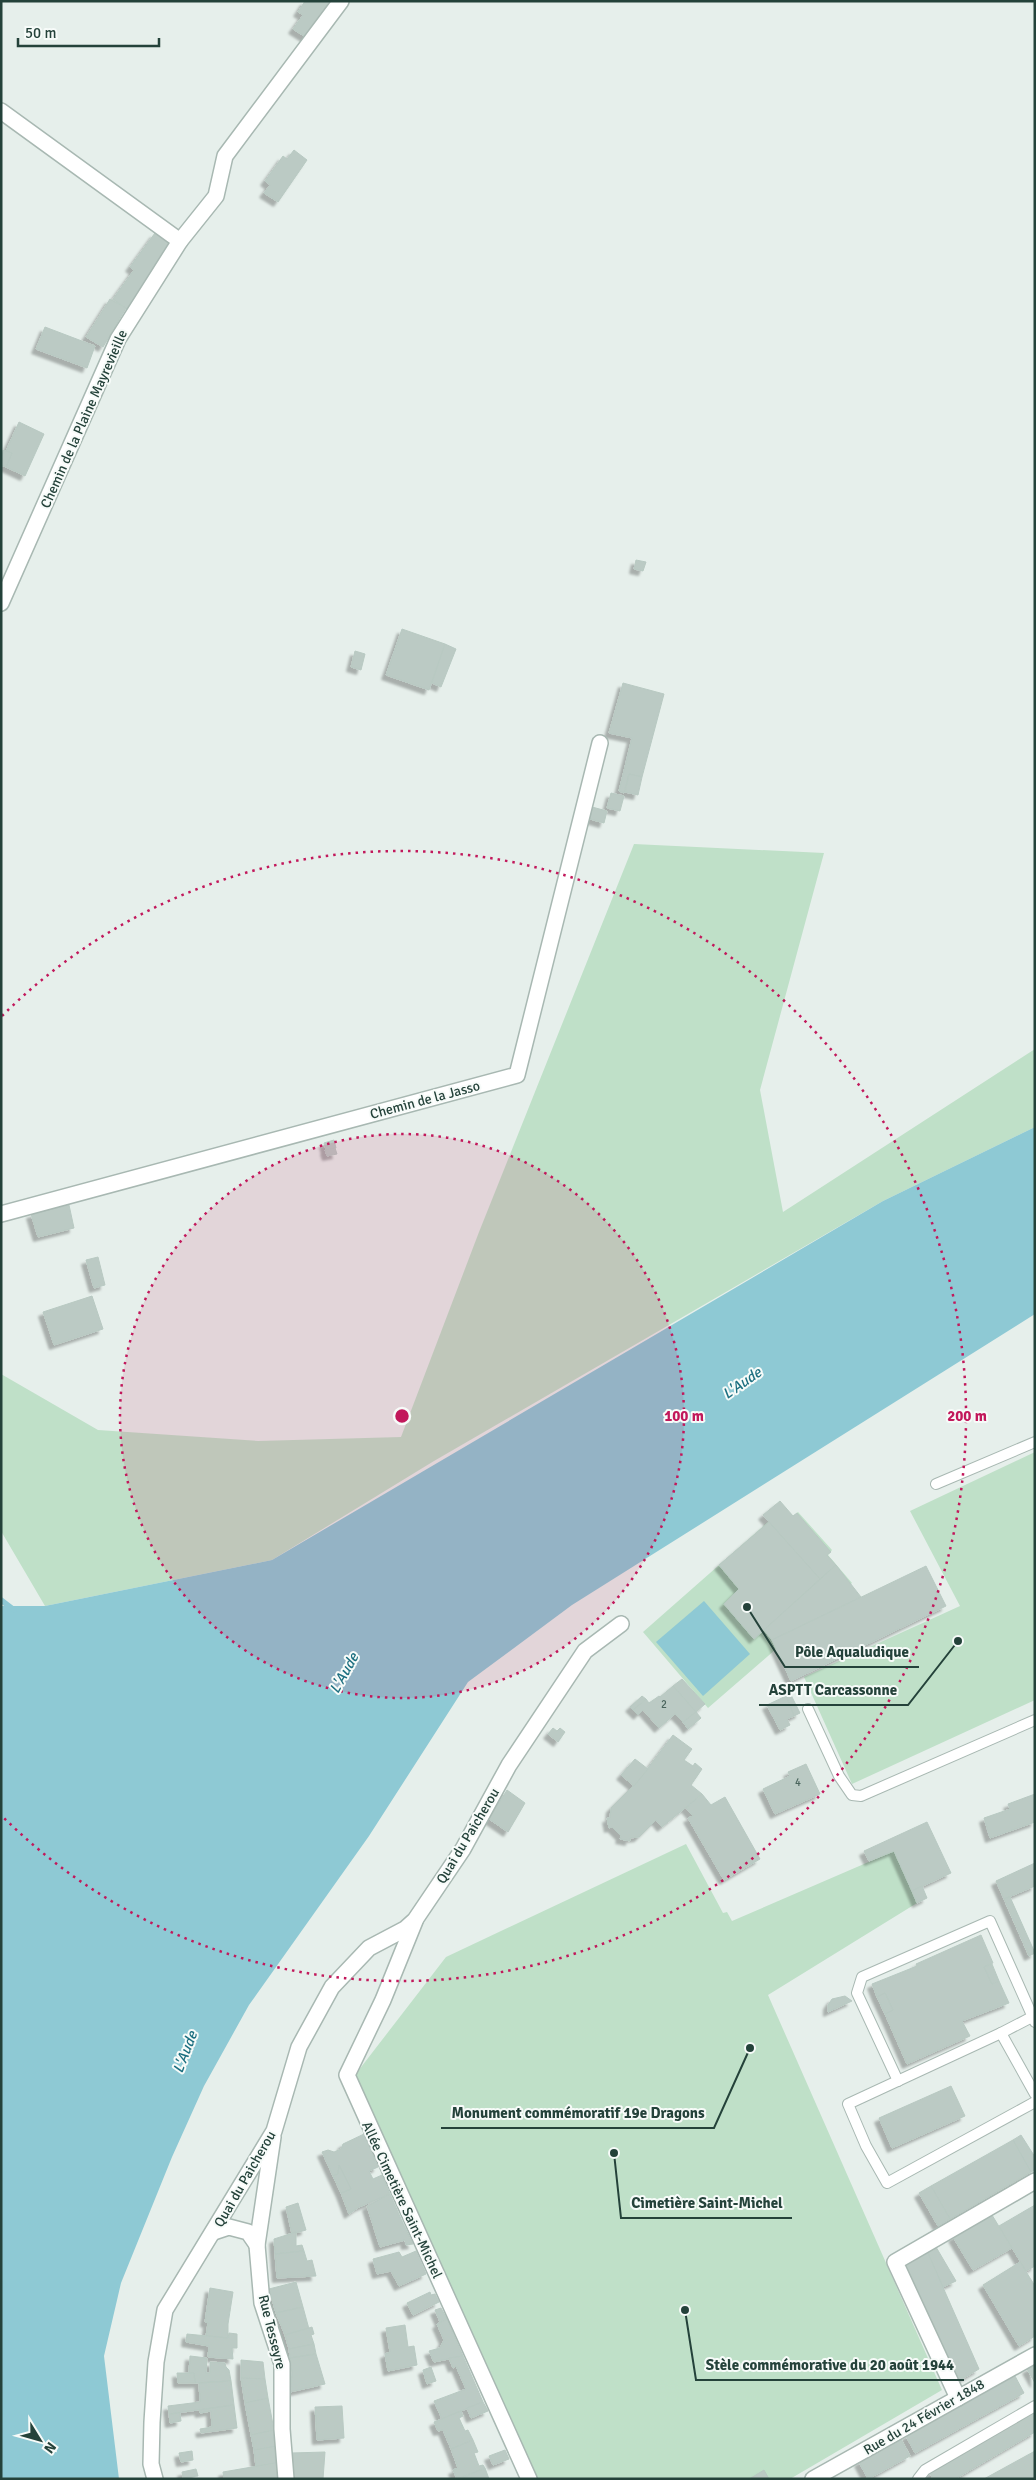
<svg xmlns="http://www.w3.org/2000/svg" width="1036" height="2480" font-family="Signika,sans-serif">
<defs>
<filter id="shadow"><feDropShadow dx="-4.5" dy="4.5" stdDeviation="1" flood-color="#0004"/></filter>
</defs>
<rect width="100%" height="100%" fill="#e6efeb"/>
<g fill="#bfe0c8">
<polygon points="634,844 824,853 760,1090 783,1212 1035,1049 1035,1127 883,1201 434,1461 272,1560 45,1606 1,1531 1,1374 98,1430 258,1441 401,1437 479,1232"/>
<polygon points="1035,1452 1035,1700 852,1784 804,1677 960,1606 910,1511"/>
<polygon points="798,1512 832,1550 828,1555 852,1583 708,1708 643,1632 769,1521 793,1516"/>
<polygon points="686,1844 723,1913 727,1912 732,1921 894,1851 917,1903 768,1995 942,2390 790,2479 536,2479 355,2075 446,1957"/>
</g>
<g fill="#8ec9d4">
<polygon points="1035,1127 1035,1314 572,1605 468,1682 369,1836 249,2005 204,2086 172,2157 121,2283 104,2356 119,2479 1,2479 1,1606 45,1606 272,1560 883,1201"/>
<polygon points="704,1601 750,1654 703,1696 656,1642"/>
</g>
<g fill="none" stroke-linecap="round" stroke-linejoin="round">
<polyline stroke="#8ec9d4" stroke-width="5.5" points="1,1600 14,1610"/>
</g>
<g fill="#bbcac4" stroke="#b8c9c2" filter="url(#shadow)">
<polygon points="305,1 332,1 307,38 293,29 303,15 298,12"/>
<polygon points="294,150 307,160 278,202 264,193 270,185 265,181 283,156 287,159"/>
<polygon points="155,233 173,245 127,309 113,299 134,270 130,267"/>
<polygon points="110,299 126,308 103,347 86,337"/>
<polygon points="45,327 95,346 87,368 36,349"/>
<polygon points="19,422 44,434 25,476 6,467 12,453 6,451"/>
<polygon points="3,450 12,453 6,467 1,465"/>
<polygon points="636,560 646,562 643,571 634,569"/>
<polygon points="402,629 445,644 429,690 386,675"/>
<polygon points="445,644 456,649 441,687 432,683"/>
<polygon points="355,651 365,654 361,670 351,667"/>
<polygon points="623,683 664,694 642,777 629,774 624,793 619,791 632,738 609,733"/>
<polygon points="629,774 642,777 638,795 625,792"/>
<polygon points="611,793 624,796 620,811 607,808"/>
<polygon points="592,807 607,811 604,823 590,819"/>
<polygon points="334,1140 336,1148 326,1150 324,1143"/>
<polygon points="335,1148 337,1154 327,1156 325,1150"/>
<polygon points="69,1205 74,1228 38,1237 31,1214"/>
<polygon points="98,1257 105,1285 94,1288 86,1260"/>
<polygon points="92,1296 103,1329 54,1345 43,1312"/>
<polygon points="780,1501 793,1516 797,1513 831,1552 827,1555 836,1565 820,1579 763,1515"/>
<polygon points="769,1522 820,1579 754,1639 724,1604 739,1589 719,1565"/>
<polygon points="836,1565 861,1597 772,1640 764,1630"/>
<polygon points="926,1566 946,1606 791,1681 772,1640"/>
<polygon points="682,1679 705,1704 696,1712 673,1686"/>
<polygon points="673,1686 696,1712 683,1722 675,1714 659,1728 643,1710 638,1715 633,1710 646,1699 649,1703 659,1696 660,1697"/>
<polygon points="790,1693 800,1713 794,1716 786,1696"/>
<polygon points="642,1696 646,1699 633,1710 630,1707"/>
<polygon points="786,1696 794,1716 787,1719 790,1725 780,1730 767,1705"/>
<polygon points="696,1712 701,1718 688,1729 683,1722"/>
<polygon points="553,1728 557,1731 560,1728 565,1732 558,1742 548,1734"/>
<polygon points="673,1735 692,1749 684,1760 693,1766 695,1763 702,1769 691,1785 702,1794 662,1827 656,1820 639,1837 630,1838 630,1841 620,1839 621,1836 612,1827 609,1828 607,1818 610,1818 611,1808 638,1781"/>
<polygon points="635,1759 648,1769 634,1786 621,1775"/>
<polygon points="806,1764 820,1794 775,1814 763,1789 790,1776 788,1772"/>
<polygon points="507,1790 525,1803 508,1832 489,1819"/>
<polygon points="702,1794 711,1805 725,1797 760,1859 724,1880 688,1818 693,1816 686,1808"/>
<polygon points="1035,1794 1035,1822 990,1838 984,1818 1010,1809 1008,1804"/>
<polygon points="927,1822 951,1873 912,1891 894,1851 869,1861 864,1851"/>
<polygon points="1035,1863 1035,1886 1004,1899 996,1881"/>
<polygon points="922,1886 927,1898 917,1903 912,1891"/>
<polygon points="1010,1897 1035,1953 1029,1956 1004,1899"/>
<polygon points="981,1935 993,1963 984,1967 992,1984 999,1981 1009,2003 962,2021 970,2036 907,2064 885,2014 893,2010 885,1993 877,1997 872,1984 917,1966 916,1964"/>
<polygon points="992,1964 999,1981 992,1984 984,1967"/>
<polygon points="885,1993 893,2010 885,2014 877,1997"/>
<polygon points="845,1996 852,2001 828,2012 828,2005 832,1999"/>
<polygon points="951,2086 965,2116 892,2148 879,2118"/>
<polygon points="364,2134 378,2167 369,2171 373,2179 382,2175 390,2194 359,2207 349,2214 341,2193 351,2189 339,2165 338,2174 333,2176 322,2152 328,2150 334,2152 341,2149 343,2144"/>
<polygon points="1021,2135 1035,2157 1035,2170 1031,2172 1013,2140"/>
<polygon points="1013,2140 1031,2172 950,2219 931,2186"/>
<polygon points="339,2165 351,2189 341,2193 333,2176 338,2174"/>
<polygon points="931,2186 950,2219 938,2226 919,2193"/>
<polygon points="390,2194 402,2221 413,2244 406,2245 405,2240 380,2247 367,2206"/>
<polygon points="298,2203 306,2230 292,2234 286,2207"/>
<polygon points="1035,2205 1035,2266 1026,2271 999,2226"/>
<polygon points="992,2215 1012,2248 973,2270 953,2237"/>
<polygon points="296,2232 296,2246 302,2245 304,2251 275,2254 274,2239"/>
<polygon points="936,2247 956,2281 943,2287 927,2251"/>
<polygon points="304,2251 307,2261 312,2260 316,2276 277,2278 275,2254"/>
<polygon points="416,2251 426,2274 399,2286 391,2271 377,2274 373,2259 399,2252 402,2257"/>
<polygon points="927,2251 979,2369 957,2382 905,2264"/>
<polygon points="1020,2262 1035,2286 1035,2336 1019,2346 983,2285"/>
<polygon points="296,2282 303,2307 276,2313 269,2289"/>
<polygon points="210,2288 233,2292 228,2324 228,2338 206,2336 208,2323 205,2322"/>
<polygon points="430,2292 431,2295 435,2294 439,2302 413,2315 407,2303"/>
<polygon points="303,2307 309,2329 285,2335 276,2313"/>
<polygon points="441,2308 447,2319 440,2322 435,2310"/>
<polygon points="447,2319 463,2356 434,2362 429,2351 440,2348 444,2340 437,2324"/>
<polygon points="405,2325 408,2347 414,2346 417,2365 388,2371 385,2354 390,2352 386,2328"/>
<polygon points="312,2327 314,2334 311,2335 314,2344 289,2349 285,2335"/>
<polygon points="229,2333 237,2334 237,2348 232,2348 233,2359 208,2357 209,2346 186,2342 187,2334 228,2338"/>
<polygon points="314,2344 316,2354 290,2358 289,2349"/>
<polygon points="316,2354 325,2384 290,2392 292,2373 290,2358"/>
<polygon points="190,2356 207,2358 206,2373 210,2373 210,2362 225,2363 226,2367 229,2370 231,2381 195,2383 194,2373 189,2373"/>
<polygon points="463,2356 483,2402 442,2419 434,2401 466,2389 456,2366 453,2368 449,2358"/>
<polygon points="241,2360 263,2362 265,2379 241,2378"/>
<polygon points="1035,2365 1035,2383 1027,2369"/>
<polygon points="431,2367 436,2381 427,2384 423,2370"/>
<polygon points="177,2373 194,2373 195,2383 178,2383"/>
<polygon points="1015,2376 1024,2393 915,2453 906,2436"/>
<polygon points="241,2378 265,2379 268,2398 245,2403"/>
<polygon points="231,2381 234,2405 169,2414 168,2406 200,2402 199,2383"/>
<polygon points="268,2398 274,2430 251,2435 245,2403"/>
<polygon points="483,2402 488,2411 471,2418 467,2408"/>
<polygon points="234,2405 237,2428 201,2433 200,2429 212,2427 211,2411 200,2413 199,2410"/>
<polygon points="342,2406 344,2438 317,2440 315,2407"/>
<polygon points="461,2411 463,2416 459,2418 465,2431 468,2430 473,2440 451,2449 443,2430 438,2431 434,2422"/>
<polygon points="1035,2411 1035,2432 955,2479 933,2479 930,2473"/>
<polygon points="180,2413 181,2421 170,2423 169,2414"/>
<polygon points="274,2430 277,2446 254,2450 251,2435"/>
<polygon points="901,2439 910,2456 868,2479 859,2462"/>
<polygon points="473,2440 478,2452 474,2453 479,2466 483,2465 485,2468 457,2479 453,2470 458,2468 451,2449"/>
<polygon points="277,2446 281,2462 256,2467 254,2450"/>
<polygon points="505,2450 509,2459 493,2465 489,2456"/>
<polygon points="192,2451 193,2460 181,2462 179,2453"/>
<polygon points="1035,2451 1035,2479 984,2479"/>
<polygon points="325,2452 323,2479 292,2479 291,2453"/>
<polygon points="281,2462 281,2479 224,2479 223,2472"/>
<polygon points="485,2468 489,2479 462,2478"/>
<polygon points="196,2469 198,2476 183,2478 182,2472"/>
<polygon points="764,2470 769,2479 751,2479 751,2478"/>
</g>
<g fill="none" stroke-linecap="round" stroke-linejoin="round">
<g stroke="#a8b8b2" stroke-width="12">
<g id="service">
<polyline points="936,1484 1035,1442"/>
<polyline points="808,1709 839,1776 852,1795 861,1796 1035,1720"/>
<polyline points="1001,2033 1032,2017"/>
<polyline points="898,2081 857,1993 862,1977 990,1921 1035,2022"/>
<polyline points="1035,2094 1001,2033 848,2104 866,2146 887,2183 1035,2102"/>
<polyline points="918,2479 925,2470 1035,2406"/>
</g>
</g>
<g stroke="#a8b8b2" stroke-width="18">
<g id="minor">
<polyline points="1,111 180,241 118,339 1,603"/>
<polyline points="180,241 216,196 225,156 341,1"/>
<polyline points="1,1214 517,1075 600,743"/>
<polyline points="415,1921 383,2000 347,2075 529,2479"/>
<polyline points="273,2137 257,2245 262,2303 282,2364 282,2429 286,2479"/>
<polyline points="214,2232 229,2227 248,2232 257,2245"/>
<polyline points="958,2398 895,2262 1035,2181"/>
<polyline points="155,2479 151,2464 152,2422 156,2362 165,2310 274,2131 299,2047 332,1987 369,1948 405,1929 415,1920 463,1849 509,1765 585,1651 621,1624"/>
<polyline points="813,2479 1035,2355"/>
</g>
</g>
<use href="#service" stroke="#fff" stroke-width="10"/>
<use href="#minor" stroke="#fff" stroke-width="15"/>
</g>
<circle cx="402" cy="1416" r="282" fill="#c2185b" fill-opacity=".12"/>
<g fill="none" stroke="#c2185b" stroke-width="2.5" stroke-dasharray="2.5 5">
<circle cx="402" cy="1416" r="282"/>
<path d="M2 1016A565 565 0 1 1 2 1816"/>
</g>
<g text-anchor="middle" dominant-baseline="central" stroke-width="4" stroke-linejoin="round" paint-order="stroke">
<g font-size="11" fill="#4a645c">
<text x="664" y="1704">2</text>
<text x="798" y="1782">4</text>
</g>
<g font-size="14" fill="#24423a" stroke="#f7fbf9">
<text transform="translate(84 419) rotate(-66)">Chemin de la Plaine Mayrevieille</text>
<text transform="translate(425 1100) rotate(-15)">Chemin de la Jasso</text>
<text transform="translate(468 1836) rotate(-59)">Quai du Paicherou</text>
<text transform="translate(245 2179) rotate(-60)">Quai du Paicherou</text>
<text transform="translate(402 2200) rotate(65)">Allée Cimetière Saint-Michel</text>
<text transform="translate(272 2332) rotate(76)">Rue Tesseyre</text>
<text transform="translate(924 2417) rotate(-30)">Rue du 24 Février 1848</text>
</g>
<g font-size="15" font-style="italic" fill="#1c6f80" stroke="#f7fbf9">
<text transform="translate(742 1383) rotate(-35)">L'Aude</text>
<text transform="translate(344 1673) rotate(-61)">L'Aude</text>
<text transform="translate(185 2052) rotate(-69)">L'Aude</text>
</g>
</g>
<circle cx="402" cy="1416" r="8" fill="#c2185b" stroke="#f7fbf9" stroke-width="2.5"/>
<g font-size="15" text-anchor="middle" font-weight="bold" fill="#c2185b" stroke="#f7fbf9" stroke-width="4" stroke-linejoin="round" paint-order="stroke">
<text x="684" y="1421">100 m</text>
<text x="967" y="1421">200 m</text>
</g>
<path fill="none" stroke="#24423a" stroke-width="2" d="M747 1607L785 1667H919M958 1641L908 1705H759M750 2048L714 2128H441M614 2153L621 2218H792M685 2310L696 2380H964"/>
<g fill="#24423a" stroke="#f7fbf9" stroke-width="2">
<circle cx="747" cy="1607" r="5"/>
<circle cx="958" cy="1641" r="5"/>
<circle cx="750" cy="2048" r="5"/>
<circle cx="614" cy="2153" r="5"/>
<circle cx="685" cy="2310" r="5"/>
</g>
<g font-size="15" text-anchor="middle" font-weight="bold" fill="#24423a" stroke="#f7fbf9" stroke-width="4" stroke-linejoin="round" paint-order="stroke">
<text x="852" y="1657">Pôle Aqualudique</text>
<text x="833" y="1695">ASPTT Carcassonne</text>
<text x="578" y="2118">Monument commémoratif 19e Dragons</text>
<text x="707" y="2208">Cimetière Saint-Michel</text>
<text x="830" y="2370">Stèle commémorative du 20 août 1944</text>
</g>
<rect width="1036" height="2480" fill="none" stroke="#24423a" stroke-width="5"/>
<g transform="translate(40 2440) rotate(127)" stroke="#f7fbf9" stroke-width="4" paint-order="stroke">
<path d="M0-4L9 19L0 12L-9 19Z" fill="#24423a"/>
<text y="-8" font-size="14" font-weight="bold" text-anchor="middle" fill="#24423a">N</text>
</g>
<path d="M18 38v8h141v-8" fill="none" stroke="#24423a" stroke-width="2.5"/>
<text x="25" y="38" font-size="15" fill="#24423a" stroke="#f7fbf9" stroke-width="4" paint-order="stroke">50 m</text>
</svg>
